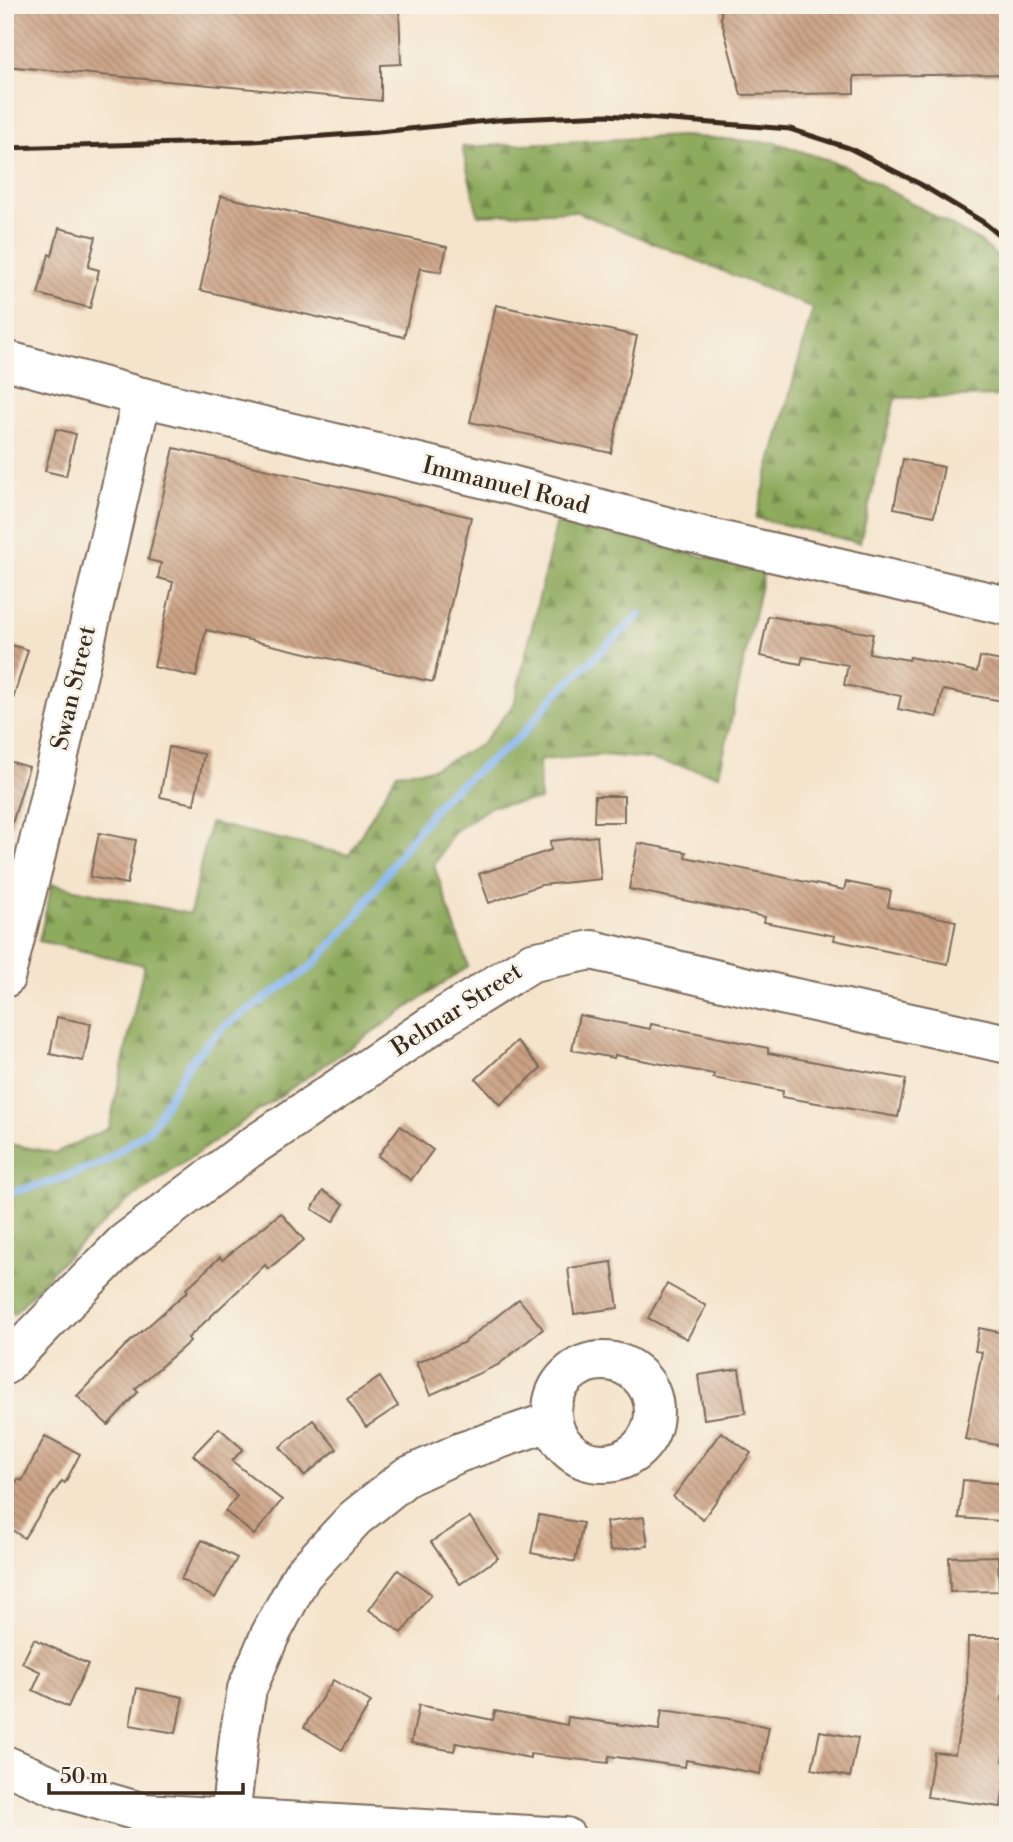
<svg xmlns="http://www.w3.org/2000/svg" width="1013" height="1842" font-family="'Libre Bodoni',serif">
<defs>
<pattern id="forest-firs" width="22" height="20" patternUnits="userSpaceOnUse" patternTransform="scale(1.75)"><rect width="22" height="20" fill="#8eaa5d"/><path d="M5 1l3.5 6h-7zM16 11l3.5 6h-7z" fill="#758b4c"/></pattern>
<pattern id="building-back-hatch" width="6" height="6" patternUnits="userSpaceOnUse" patternTransform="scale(1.75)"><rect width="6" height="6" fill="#cba285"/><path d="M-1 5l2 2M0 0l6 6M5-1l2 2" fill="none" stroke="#a6846c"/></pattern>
</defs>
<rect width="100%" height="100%" fill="#f7f3e8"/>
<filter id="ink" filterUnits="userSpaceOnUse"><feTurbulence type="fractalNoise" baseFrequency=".0143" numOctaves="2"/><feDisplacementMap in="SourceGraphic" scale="14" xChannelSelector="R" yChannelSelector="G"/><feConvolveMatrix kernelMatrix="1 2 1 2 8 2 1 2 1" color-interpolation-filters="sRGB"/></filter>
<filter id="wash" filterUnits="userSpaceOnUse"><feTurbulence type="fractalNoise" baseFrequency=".00686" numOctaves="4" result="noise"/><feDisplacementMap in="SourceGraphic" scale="28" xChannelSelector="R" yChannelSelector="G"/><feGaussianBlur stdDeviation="1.57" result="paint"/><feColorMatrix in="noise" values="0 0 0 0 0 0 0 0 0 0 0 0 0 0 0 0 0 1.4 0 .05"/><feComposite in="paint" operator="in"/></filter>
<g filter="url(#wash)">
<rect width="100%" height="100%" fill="#f5e4cc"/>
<g fill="url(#forest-firs)" stroke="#646a3e" stroke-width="2">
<polygon points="681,136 777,143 845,166 981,242 1008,266 1008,396 895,398 860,543 756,518 813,308 575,211 478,215 462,147"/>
<polygon points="557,521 764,571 719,775 648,759 603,755 539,760 540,800 492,806 454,832 434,865 468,966 128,1201 55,1268 14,1314 5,1304 5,1143 55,1153 109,1128 144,965 39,941 52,884 190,914 210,823 349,855 397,773 432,769 481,745 514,704"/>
</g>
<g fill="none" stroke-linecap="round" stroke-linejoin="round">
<polyline stroke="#84b4ef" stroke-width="8" points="5,1194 51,1182 104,1162 151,1128 190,1062 222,1028 311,967 353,921 402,851 443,798 520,737 557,693 640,614"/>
</g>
<g id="blocks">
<g fill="url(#building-back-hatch)">
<polygon points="5,5 399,5 401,64 381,65 381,101 5,66"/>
<polygon points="721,5 1008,5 1008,74 854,76 854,93 741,95 721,18"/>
<polygon points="221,196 447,247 441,272 420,268 404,337 200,290"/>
<polygon points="59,228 96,237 88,267 99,270 90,308 38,294 49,254 52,256"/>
<polygon points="496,305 637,336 611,453 470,422"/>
<polygon points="56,429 76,434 66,476 45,471"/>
<polygon points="174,448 471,517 433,682 206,630 196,677 154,667 173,582 158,578 161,563 148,560"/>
<polygon points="903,459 944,467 934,516 894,508"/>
<polygon points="768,616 873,634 869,653 909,660 910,657 977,672 980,657 1008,662 1008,702 943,690 937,717 898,709 901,696 844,685 848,665 803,657 801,664 760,656"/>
<polygon points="5,643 28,650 10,709 5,708"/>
<polygon points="169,747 204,754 194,804 160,797"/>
<polygon points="5,760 29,767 11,827 5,826"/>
<polygon points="595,796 624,796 624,822 594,822"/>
<polygon points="99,833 136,840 127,884 90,877"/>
<polygon points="597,836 601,879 541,885 489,903 479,874 551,850 550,841"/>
<polygon points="638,843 686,852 685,857 844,890 846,882 891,891 888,907 956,921 948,964 834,940 835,936 764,922 765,917 629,889"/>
<polygon points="579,1015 650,1029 651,1024 697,1033 768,1048 768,1053 906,1079 898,1117 782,1097 783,1091 713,1078 714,1074 615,1055 614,1058 572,1050"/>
<polygon points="57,1017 91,1024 83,1061 50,1054"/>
<polygon points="517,1041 541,1068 500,1105 476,1079"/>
<polygon points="400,1126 433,1150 411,1180 378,1156"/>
<polygon points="323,1191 344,1204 333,1222 312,1209"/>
<polygon points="281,1213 304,1240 268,1269 265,1265 188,1338 190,1341 135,1389 138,1392 108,1425 77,1396 124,1347 188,1291 186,1289 220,1257 222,1260"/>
<polygon points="612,1262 618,1308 574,1314 568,1268"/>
<polygon points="667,1284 706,1306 687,1339 648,1318"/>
<polygon points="519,1299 543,1329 498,1365 430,1395 416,1363 463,1343"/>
<polygon points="979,1328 1008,1334 1008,1447 965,1439 982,1352 975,1351"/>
<polygon points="739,1369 746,1413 704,1419 698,1375"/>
<polygon points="380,1377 398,1406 366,1427 347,1399"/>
<polygon points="313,1420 337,1449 304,1476 280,1447"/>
<polygon points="219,1428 243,1449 232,1461 282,1500 254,1535 225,1511 237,1496 193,1455"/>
<polygon points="721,1432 751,1453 703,1519 673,1497"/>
<polygon points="45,1436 80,1454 65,1483 62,1481 24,1538 5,1525 5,1498 18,1479 22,1481"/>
<polygon points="963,1480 1005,1484 1001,1521 959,1518"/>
<polygon points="539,1515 583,1523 575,1562 531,1553"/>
<polygon points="470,1517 498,1558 460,1584 431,1542"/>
<polygon points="644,1517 648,1546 610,1551 606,1522"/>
<polygon points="202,1540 237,1558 215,1598 181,1579"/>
<polygon points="998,1556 999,1591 950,1592 949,1557"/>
<polygon points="398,1570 431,1594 402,1633 369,1610"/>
<polygon points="968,1637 1003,1637 1002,1700 1008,1701 1008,1736 1003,1761 1007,1761 1001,1807 927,1797 934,1752 955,1754 967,1691"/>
<polygon points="34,1639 88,1664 68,1707 33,1690 41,1672 22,1663"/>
<polygon points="333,1680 371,1702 342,1750 304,1727"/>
<polygon points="137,1688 183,1697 176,1733 130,1725"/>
<polygon points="419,1705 493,1720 495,1711 567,1725 568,1717 659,1730 662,1710 724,1718 769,1727 760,1774 686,1760 685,1767 609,1756 608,1763 530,1754 530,1758 456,1743 454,1751 411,1743"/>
<polygon points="820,1731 858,1738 850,1777 812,1769"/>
</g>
</g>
</g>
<g filter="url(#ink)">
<use href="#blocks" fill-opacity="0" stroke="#7c6b5b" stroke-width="2"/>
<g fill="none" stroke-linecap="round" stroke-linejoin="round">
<g stroke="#7c6b5b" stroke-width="42">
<g id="minor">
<polyline points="5,360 142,397 511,485 714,539 1008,606"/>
<polyline points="5,978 35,859 142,397"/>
<circle cx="603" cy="1412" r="51"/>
<polyline points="5,1365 124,1243 247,1150 445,1016 532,962 592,950 786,996 1008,1044"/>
<polyline points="5,1765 61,1789 144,1813 566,1837"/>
<polyline points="228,1837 239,1737 247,1689 270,1635 302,1575 355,1518 406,1477 461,1452 552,1421"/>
</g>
</g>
<use href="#minor" stroke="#fff" stroke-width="38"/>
<polyline stroke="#3b2a1e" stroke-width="5" points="5,148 253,141 379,132 497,120 607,115 790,129 849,148 920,184 983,222 1008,242"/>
</g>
</g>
<g text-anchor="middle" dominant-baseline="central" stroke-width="5" stroke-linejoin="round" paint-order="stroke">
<g font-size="24" fill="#3b2a1e" stroke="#f7f3e8">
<text transform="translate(506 486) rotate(14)">Immanuel Road</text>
<text transform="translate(74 688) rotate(-77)">Swan Street</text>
<text transform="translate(457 1010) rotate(-33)">Belmar Street</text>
</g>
</g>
<rect width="1013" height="1842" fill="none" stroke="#f7f3e8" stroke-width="28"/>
<path d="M49 1783v10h194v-10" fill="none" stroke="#3b2a1e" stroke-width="3.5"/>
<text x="60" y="1783" font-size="21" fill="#3b2a1e" stroke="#f7f3e8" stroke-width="5" paint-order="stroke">50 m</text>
</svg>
